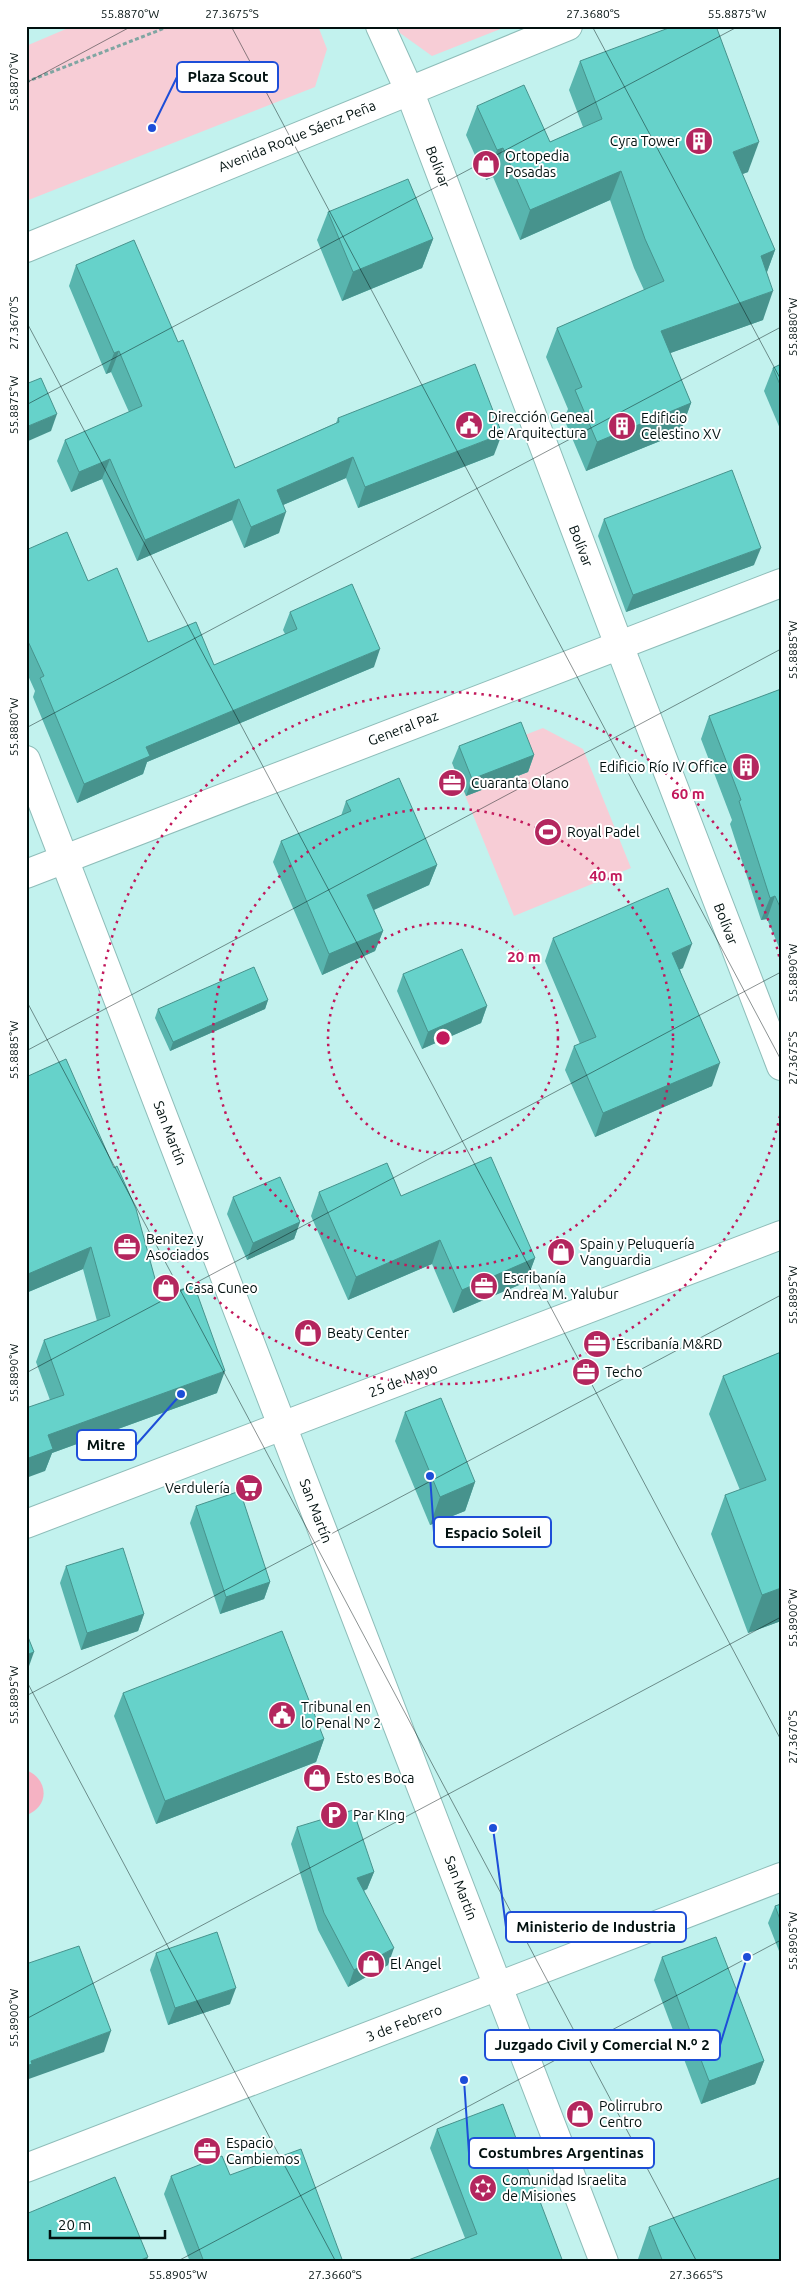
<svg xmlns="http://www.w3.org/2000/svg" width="807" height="2288" font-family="Ubuntu,sans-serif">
<rect width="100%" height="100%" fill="#c2f2ee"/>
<g fill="#f7cdd6">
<polygon points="73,26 318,26 327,49 315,87 26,201 26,46"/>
<polygon points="397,26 508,26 432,56 400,33"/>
<polygon points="543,728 583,749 631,868 514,916 452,763"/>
</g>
<path fill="#f5b2c3" d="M26 1770C49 1779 50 1807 26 1815Z"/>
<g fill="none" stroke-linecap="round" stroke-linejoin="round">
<g stroke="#8ebdb9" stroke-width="30">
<g id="minor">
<polyline points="380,26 409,90 619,645 781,1066"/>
<polyline points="26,760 604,2262"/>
<polyline points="26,874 781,583"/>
<polyline points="26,1524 781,1235"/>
<polyline points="26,2168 781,1877"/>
</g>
</g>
<g stroke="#8ebdb9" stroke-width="30">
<polyline id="secondary" points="26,248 568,26"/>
</g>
<polyline stroke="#80a5a2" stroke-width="3" stroke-dasharray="4 2.5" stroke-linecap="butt" points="26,82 170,26"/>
<use href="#minor" stroke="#fff" stroke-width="28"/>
<use href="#secondary" stroke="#fff" stroke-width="28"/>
</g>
<g fill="#58b5ae">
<polygon points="580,61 748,172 742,174 775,250 767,272 763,320 670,353 691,403 680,433 586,471 564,419 568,409 546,357 557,328 644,290 634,268 610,200 520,240 493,177 486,180 466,135 477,106 550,142 583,127 569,90"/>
<polygon points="328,212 433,239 422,268 342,301 317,240"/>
<polygon points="76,265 178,342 235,468 336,423 338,418 494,455 358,508 346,478 283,505 279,533 244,548 232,520 137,561 102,479 71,492 57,461 65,440 129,412 111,372 106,374 69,286"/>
<polygon points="781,364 781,431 764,391 773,368"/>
<polygon points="604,519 754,565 626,612 598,536"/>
<polygon points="26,550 88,581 148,642 214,665 285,634 283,630 290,612 374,667 147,762 143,774 77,803 33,697 35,691 26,671"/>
<polygon points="781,689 781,952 767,919 761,920 730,824 732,820 701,739 709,716"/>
<polygon points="459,746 534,755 528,772 466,796 452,763"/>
<polygon points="346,801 437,865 429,885 374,910 383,931 375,951 322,975 273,862 281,841 341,816"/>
<polygon points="553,938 683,968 680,969 712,1086 595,1137 565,1070 574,1046 580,1044 545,961"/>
<polygon points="403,974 487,1006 481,1023 422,1049 397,991"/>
<polygon points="268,1000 265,1009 170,1051 155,1018 158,1009"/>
<polygon points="26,1077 160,1297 217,1393 52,1453 45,1471 50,1400 36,1362 44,1340 97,1321 83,1269 26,1293"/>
<polygon points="319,1192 401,1196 535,1258 526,1282 453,1313 432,1264 348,1300 311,1216"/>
<polygon points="233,1197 300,1222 294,1239 247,1260 227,1214"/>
<polygon points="781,1352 781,1621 748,1633 711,1534 725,1495 740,1490 709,1414 723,1376"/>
<polygon points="405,1412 475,1482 465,1511 430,1525 395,1441"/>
<polygon points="196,1506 270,1582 264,1599 220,1614 190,1523"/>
<polygon points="66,1566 144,1614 138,1631 81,1650 60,1583"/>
<polygon points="123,1693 324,1739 316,1762 156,1824 114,1716"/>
<polygon points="297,1827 374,1872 367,1889 364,1891 388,1965 348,1987 318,1930 291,1844"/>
<polygon points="781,1904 781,1956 768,1923 775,1906"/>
<polygon points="156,1953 230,2004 168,2025 150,1970"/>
<polygon points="662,1957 764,2061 755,2084 701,2104 654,1980"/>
<polygon points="437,2129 563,2262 465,2238 430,2148"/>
<polygon points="230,2175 343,2262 190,2262 164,2194 171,2176"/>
<polygon points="649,2227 781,2262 639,2262 638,2259"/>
</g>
<g fill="#47938d">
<polygon points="759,142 748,172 722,182 733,152"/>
<polygon points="503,148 493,177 486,180 497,150"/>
<polygon points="621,171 610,200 520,240 530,210"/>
<polygon points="433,239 422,268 342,301 353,272"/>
<polygon points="775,250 764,280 761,256"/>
<polygon points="773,291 763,320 651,360 661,331"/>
<polygon points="119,351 111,372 106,374 114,353"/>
<polygon points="691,403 680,433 586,471 597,442"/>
<polygon points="57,414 51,431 26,442 26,427"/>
<polygon points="502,434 494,455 358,508 365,487"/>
<polygon points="353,457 346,478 269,511 277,490"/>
<polygon points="110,459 102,479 71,492 79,472"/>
<polygon points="239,499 232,520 137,561 145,540"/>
<polygon points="286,512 279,533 244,548 251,527"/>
<polygon points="761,548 754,565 626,612 633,595"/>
<polygon points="380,649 374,667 147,762 143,774 77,803 84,784 146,747"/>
<polygon points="534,755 528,772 466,796 472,779"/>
<polygon points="437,865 429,885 360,916 367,895"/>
<polygon points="775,896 767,919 761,920 770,898"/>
<polygon points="383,931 375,951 322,975 329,954"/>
<polygon points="692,944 683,968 664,976 672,953"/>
<polygon points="268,1000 265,1009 170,1051 173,1042"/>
<polygon points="487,1006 481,1023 422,1049 428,1032"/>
<polygon points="720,1063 712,1086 595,1137 603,1113"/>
<polygon points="300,1222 294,1239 247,1260 253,1243"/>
<polygon points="440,1240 432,1264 348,1300 356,1277"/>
<polygon points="91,1247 83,1269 26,1293 26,1279 28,1274"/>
<polygon points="535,1258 526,1282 453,1313 462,1290"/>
<polygon points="225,1371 217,1393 52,1453 45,1471 26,1478 26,1459 48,1435"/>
<polygon points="475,1482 465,1511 430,1525 440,1497"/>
<polygon points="270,1582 264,1599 220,1614 226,1597"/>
<polygon points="781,1588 781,1621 748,1633 762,1595"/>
<polygon points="144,1614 138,1631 81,1650 87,1633"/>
<polygon points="34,1652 28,1669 26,1670 26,1655"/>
<polygon points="324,1739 316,1762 156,1824 165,1801"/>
<polygon points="374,1872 367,1889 351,1895 357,1878"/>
<polygon points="394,1948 388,1965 348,1987 354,1970"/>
<polygon points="236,1988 230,2004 168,2025 175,2008"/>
<polygon points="111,2031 104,2052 26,2080 26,2066 31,2061"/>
<polygon points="764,2061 755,2084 701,2104 709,2081"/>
<polygon points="148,2257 146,2262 136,2262"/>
</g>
<g fill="#66d2ca" stroke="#47938d">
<polygon points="674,26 716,26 759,142 733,152 775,250 761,256 773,291 661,331 691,403 597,442 575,390 582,387 557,328 664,281 645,239 621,171 530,210 503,148 497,150 477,106 524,85 550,142 602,119 580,61"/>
<polygon points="408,179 433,239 353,272 328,212"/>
<polygon points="134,240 178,342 183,340 235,468 339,422 338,418 475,364 502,434 365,487 353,457 277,490 286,512 251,527 239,499 145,540 110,459 79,472 65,440 142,406 119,351 114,353 76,265"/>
<polygon points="781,364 781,387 773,368"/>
<polygon points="41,378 57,414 26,427 26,384"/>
<polygon points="732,470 761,548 633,595 604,519"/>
<polygon points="67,532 88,581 117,568 148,642 196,622 214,665 297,629 290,612 352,584 380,649 146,747 150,756 84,784 40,678 44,676 26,637 26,550"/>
<polygon points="781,689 781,909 775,896 770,898 739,801 741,800 709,716"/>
<polygon points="521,722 534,755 472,779 459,746"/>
<polygon points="399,778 437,865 367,895 383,931 329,954 281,841 351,811 346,801"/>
<polygon points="668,888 692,944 672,953 720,1063 603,1113 574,1046 596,1037 553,938"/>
<polygon points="462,949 487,1006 428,1032 403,974"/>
<polygon points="254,967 268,1000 173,1042 158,1009"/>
<polygon points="66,1059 114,1168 117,1166 136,1209 160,1297 194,1285 225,1371 48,1435 53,1449 26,1459 26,1408 64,1395 44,1340 110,1316 91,1247 28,1274 26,1269 26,1077"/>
<polygon points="491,1157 535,1258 462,1290 440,1240 356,1277 319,1192 387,1163 401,1196"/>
<polygon points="280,1177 300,1222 253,1243 233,1197"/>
<polygon points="781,1352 781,1588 762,1595 725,1495 766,1480 723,1376"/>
<polygon points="441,1398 475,1482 440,1497 405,1412"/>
<polygon points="240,1491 270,1582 226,1597 196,1506"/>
<polygon points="123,1548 144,1614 87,1633 66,1566"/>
<polygon points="282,1631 324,1739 165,1801 123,1693"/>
<polygon points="26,1632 34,1652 26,1655"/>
<polygon points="353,1810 374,1872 357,1878 394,1948 354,1970 324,1913 297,1827"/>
<polygon points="781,1904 781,1922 775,1906"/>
<polygon points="217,1932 236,1988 175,2008 156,1953"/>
<polygon points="716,1937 764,2061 709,2081 662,1957"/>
<polygon points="79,1946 111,2031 31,2061 32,2064 26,2066 26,1964"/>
<polygon points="503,2104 563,2262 403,2262 477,2234 437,2129"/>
<polygon points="301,2149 343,2262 204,2262 171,2176 222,2156 230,2175"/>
<polygon points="115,2177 148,2257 136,2262 26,2262 26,2214"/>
<polygon points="779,2178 781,2182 781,2262 663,2262 649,2227"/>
</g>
<path fill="none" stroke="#01100f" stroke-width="1" stroke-opacity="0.45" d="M231 26 781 1060M592 26 781 380M26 83 132 26M26 321 781 1740M26 405 739 26M26 728 781 327M26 1000 697 2262M26 1051 781 649M26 1373 781 972M26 1680 336 2262M26 1696 781 1295M26 2019 781 1617M176 2262 781 1940"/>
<g fill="none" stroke="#c2185b" stroke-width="2.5" stroke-dasharray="2.5 5">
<circle cx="443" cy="1038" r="115"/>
<circle cx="443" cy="1038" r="230"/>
<path d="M780 1116A346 346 0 1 1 780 960"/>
</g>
<defs>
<g id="building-disc" transform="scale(1.4375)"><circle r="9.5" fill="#b3265e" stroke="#fff"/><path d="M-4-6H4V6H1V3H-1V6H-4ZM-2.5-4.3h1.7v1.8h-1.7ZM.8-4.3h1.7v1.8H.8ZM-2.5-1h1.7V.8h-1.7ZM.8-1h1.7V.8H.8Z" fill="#fff"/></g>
<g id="shop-disc" transform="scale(1.4375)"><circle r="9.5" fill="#b3265e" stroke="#fff"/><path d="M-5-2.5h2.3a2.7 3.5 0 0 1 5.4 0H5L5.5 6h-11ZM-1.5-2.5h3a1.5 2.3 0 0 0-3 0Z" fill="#fff"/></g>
<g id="civic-disc" transform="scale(1.4375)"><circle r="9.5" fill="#b3265e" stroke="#fff"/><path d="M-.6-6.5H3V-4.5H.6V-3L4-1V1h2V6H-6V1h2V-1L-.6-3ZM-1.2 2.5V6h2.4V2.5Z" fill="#fff"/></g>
<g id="office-disc" transform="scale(1.4375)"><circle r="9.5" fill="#b3265e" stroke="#fff"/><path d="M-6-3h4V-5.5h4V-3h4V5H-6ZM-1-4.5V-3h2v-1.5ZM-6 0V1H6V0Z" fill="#fff"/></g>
<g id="stadium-disc" transform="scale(1.4375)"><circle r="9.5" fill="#b3265e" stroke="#fff"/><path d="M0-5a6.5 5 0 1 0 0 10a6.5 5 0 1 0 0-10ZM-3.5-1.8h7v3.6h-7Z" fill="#fff"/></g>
<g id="supermarket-disc" transform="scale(1.4375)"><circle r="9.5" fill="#b3265e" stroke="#fff"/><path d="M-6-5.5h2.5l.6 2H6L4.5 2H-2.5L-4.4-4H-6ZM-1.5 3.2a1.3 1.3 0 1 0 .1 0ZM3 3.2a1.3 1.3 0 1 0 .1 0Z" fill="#fff"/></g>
<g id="parking-disc" transform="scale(1.4375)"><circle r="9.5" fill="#b3265e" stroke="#fff"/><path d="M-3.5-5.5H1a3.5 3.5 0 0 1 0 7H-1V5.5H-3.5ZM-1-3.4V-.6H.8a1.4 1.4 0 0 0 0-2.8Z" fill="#fff"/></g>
<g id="synagogue-disc" transform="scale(1.4375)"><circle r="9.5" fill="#b3265e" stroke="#fff"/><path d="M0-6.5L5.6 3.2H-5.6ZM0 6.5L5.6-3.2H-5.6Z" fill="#fff"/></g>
</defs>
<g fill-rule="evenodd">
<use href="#building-disc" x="699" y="141"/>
<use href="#shop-disc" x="486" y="164"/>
<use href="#civic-disc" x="469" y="425"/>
<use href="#building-disc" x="622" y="426"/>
<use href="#building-disc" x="746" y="767"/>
<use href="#office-disc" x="452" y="783"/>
<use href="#stadium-disc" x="548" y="832"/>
<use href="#office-disc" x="127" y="1247"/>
<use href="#shop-disc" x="561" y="1252"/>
<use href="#office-disc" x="484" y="1286"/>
<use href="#shop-disc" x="166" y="1288"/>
<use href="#shop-disc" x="308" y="1333"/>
<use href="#office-disc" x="597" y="1344"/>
<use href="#office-disc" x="586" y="1372"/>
<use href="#supermarket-disc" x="249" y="1488"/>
<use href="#civic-disc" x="282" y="1715"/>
<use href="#shop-disc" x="317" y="1778"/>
<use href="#parking-disc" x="334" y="1815"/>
<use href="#shop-disc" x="371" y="1964"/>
<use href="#shop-disc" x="580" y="2114"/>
<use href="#office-disc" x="207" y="2151"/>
<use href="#synagogue-disc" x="483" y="2188"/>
</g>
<g text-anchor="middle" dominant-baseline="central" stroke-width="4" stroke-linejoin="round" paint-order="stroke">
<g font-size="14" fill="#01100f" stroke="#fff">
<text transform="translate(297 136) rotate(-22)">Avenida Roque Sáenz Peña</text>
<text transform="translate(438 167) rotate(69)">Bolívar</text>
<text transform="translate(581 546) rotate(69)">Bolívar</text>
<text transform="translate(403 728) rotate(-21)">General Paz</text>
<text transform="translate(726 924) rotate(69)">Bolívar</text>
<text transform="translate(170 1133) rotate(69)">San Martín</text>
<text transform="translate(403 1380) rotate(-21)">25 de Mayo</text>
<text transform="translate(316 1511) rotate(69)">San Martín</text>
<text transform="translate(461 1888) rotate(69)">San Martín</text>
<text transform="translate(404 2023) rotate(-21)">3 de Febrero</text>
</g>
<g font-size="14" fill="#01100f" stroke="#fff" text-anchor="start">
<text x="680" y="141" text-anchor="end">Cyra Tower</text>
<text x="505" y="156">Ortopedia<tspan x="505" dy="16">Posadas</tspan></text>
<text x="488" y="417">Dirección Geneal<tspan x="488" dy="16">de Arquitectura</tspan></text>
<text x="641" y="418">Edificio<tspan x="641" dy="16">Celestino XV</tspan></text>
<text x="727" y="767" text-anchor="end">Edificio Río IV Office</text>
<text x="471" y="783">Cuaranta Olano</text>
<text x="567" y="832">Royal Padel</text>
<text x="146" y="1239">Benitez y<tspan x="146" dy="16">Asociados</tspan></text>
<text x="580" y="1244">Spain y Peluquería<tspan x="580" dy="16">Vanguardia</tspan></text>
<text x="503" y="1278">Escribanía<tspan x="503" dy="16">Andrea M. Yalubur</tspan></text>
<text x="185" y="1288">Casa Cuneo</text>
<text x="327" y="1333">Beaty Center</text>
<text x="616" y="1344">Escribanía M&amp;RD</text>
<text x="605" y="1372">Techo</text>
<text x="230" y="1488" text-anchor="end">Verdulería</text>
<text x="301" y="1707">Tribunal en<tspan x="301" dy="16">lo Penal Nº 2</tspan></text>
<text x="336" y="1778">Esto es Boca</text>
<text x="353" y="1815">Par KIng</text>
<text x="390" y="1964">El Angel</text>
<text x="599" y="2106">Polirrubro<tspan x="599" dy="16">Centro</tspan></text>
<text x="226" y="2143">Espacio<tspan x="226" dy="16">Cambiemos</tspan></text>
<text x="502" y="2180">Comunidad Israelita<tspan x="502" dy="16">de Misiones</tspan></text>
</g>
</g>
<circle cx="443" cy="1038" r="8" fill="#c2185b" stroke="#fff" stroke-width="2.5"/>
<g font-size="15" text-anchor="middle" font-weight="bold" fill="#c2185b" stroke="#fff" stroke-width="4" stroke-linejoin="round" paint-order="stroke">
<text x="688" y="799">60 m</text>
<text x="606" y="881">40 m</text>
<text x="524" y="962">20 m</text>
</g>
<path fill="none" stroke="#1d4ed8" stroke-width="2" d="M152 128L177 77M181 1394L136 1445M430 1476L434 1532M493 1828L506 1927M747 1957L720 2045M464 2080L469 2153"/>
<g fill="#1d4ed8" stroke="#fff" stroke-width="2">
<circle cx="152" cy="128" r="5"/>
<circle cx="181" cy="1394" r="5"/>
<circle cx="430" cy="1476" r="5"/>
<circle cx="493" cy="1828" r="5"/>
<circle cx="747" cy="1957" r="5"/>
<circle cx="464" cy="2080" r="5"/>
</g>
<g fill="#fff" stroke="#1d4ed8" stroke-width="2">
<rect x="177" y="62" width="101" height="30" rx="5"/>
<rect x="77" y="1430" width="59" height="30" rx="5"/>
<rect x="434" y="1517" width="117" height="30" rx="5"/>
<rect x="506" y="1912" width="180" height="30" rx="5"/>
<rect x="485" y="2030" width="235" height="30" rx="5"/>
<rect x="469" y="2138" width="185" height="30" rx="5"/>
</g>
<g font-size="15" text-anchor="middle" font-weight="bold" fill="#01100f">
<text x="228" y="82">Plaza Scout</text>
<text x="106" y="1450">Mitre</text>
<text x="493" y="1538">Espacio Soleil</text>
<text x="596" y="1932">Ministerio de Industria</text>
<text x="602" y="2050">Juzgado Civil y Comercial N.º 2</text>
<text x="561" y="2158">Costumbres Argentinas</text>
</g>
<rect width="807" height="2288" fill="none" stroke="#ffffff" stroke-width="55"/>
<path d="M50 2230v8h115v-8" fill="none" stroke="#01100f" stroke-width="2.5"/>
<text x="58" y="2230" font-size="15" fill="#01100f" stroke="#ffffff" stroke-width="4" paint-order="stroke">20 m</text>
<rect x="28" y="28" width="752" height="2232" fill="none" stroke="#01100f" stroke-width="2"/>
<g font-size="12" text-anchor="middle" fill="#01100f">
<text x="130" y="18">55.8870°W</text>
<text x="232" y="18">27.3675°S</text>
<text x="593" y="18">27.3680°S</text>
<text x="737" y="18">55.8875°W</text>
<text transform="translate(14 82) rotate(-90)" y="4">55.8870°W</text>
<text transform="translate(14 323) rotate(-90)" y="4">27.3670°S</text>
<text transform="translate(793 327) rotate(-90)" y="4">55.8880°W</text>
<text transform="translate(14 405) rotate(-90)" y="4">55.8875°W</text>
<text transform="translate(793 650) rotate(-90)" y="4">55.8885°W</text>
<text transform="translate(14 727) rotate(-90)" y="4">55.8880°W</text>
<text transform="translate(793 973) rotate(-90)" y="4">55.8890°W</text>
<text transform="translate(14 1050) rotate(-90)" y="4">55.8885°W</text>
<text transform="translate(793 1058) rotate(-90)" y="4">27.3675°S</text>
<text transform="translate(793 1295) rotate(-90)" y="4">55.8895°W</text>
<text transform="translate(14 1373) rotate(-90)" y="4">55.8890°W</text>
<text transform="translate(793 1618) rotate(-90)" y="4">55.8900°W</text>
<text transform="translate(14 1695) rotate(-90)" y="4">55.8895°W</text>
<text transform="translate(793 1737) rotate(-90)" y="4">27.3670°S</text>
<text transform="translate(793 1941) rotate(-90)" y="4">55.8905°W</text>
<text transform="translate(14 2018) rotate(-90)" y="4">55.8900°W</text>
<text x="178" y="2279">55.8905°W</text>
<text x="335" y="2279">27.3660°S</text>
<text x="696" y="2279">27.3665°S</text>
</g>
</svg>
